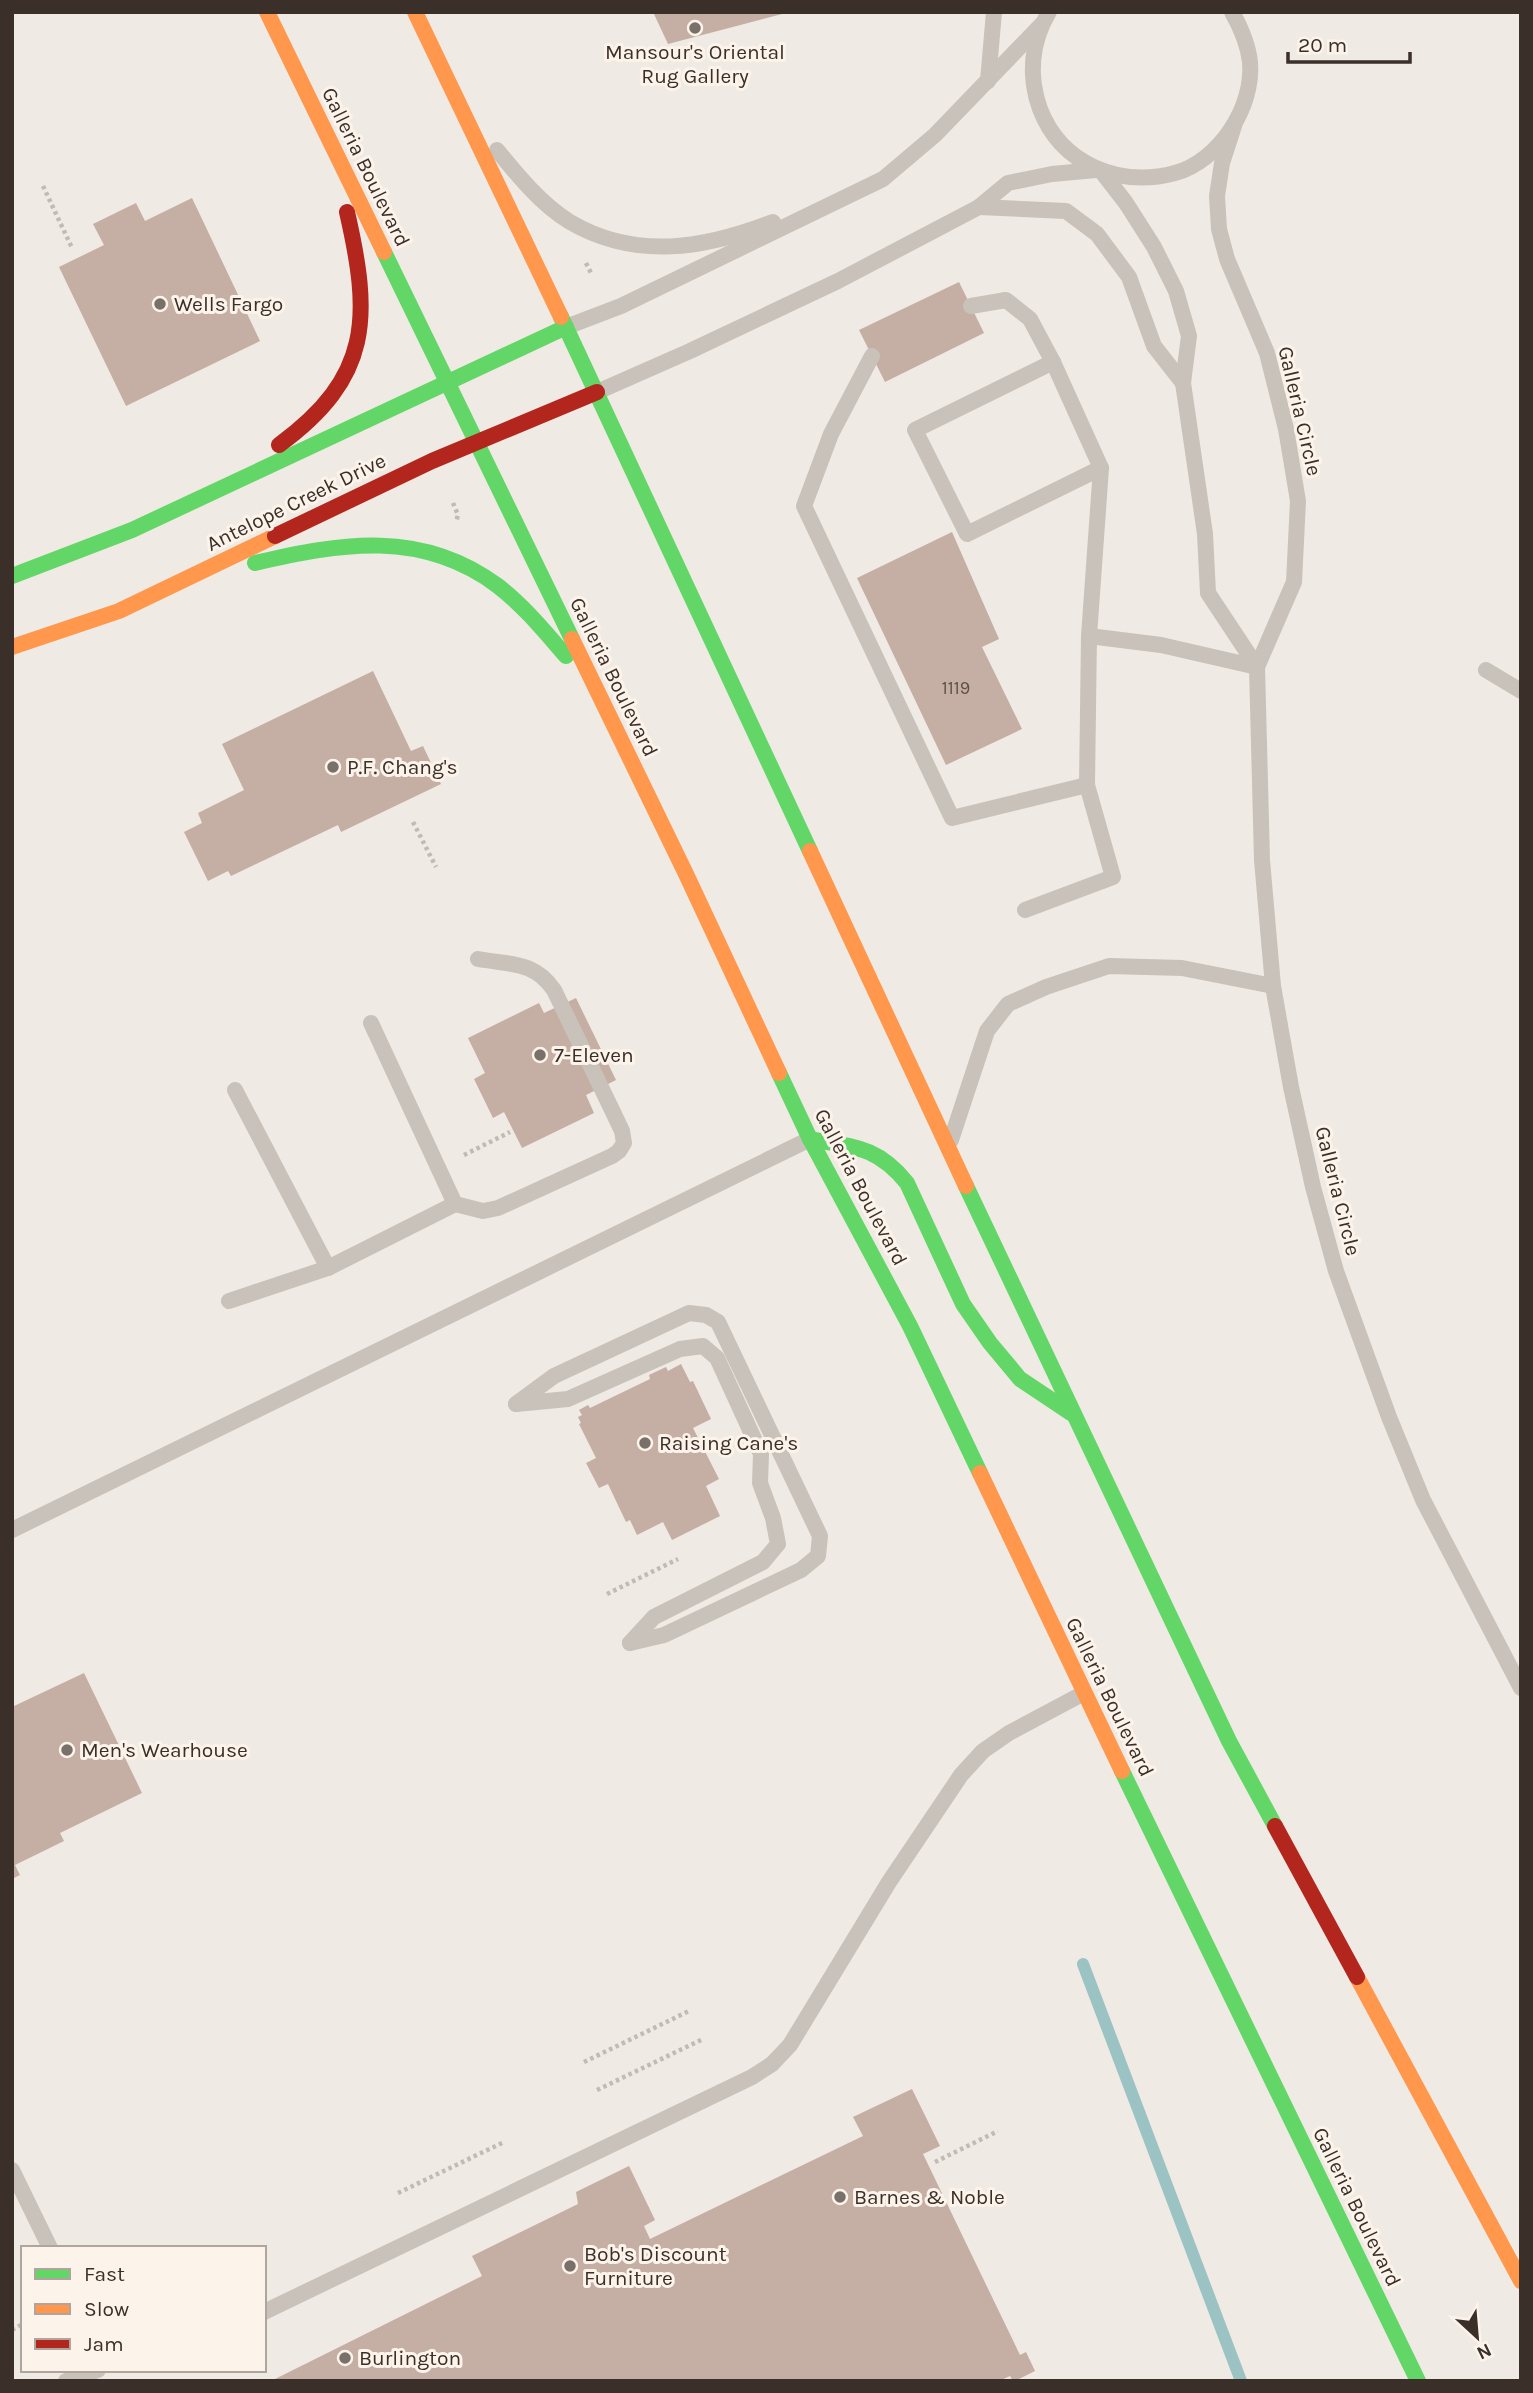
<svg xmlns="http://www.w3.org/2000/svg" width="1533" height="2393" font-family="Karla,sans-serif">
<rect width="100%" height="100%" fill="#efeae3"/>
<g fill="none" stroke-linecap="round" stroke-linejoin="round">
<polyline stroke="#9cc3c4" stroke-width="12" points="1083,1964 1241,2381"/>
</g>
<g fill="#c5aea3">
<polygon points="653,12 786,12 786,13 668,44"/>
<polygon points="192,198 260,341 126,406 59,267 104,245 93,224 136,203 145,221"/>
<polygon points="959,282 984,333 885,382 859,330"/>
<polygon points="952,532 999,639 982,647 1022,729 946,765 857,578"/>
<polygon points="373,671 411,751 423,746 441,784 341,832 338,825 231,876 228,871 208,881 184,832 202,823 198,813 244,790 222,744"/>
<polygon points="576,998 616,1080 586,1095 594,1113 522,1148 504,1112 493,1118 474,1079 485,1073 468,1038 539,1003 544,1013"/>
<polygon points="681,1364 690,1382 693,1381 711,1419 693,1428 719,1479 706,1486 720,1516 672,1540 663,1522 637,1535 630,1520 626,1522 608,1484 599,1488 586,1463 596,1458 579,1424 581,1423 578,1417 582,1415 579,1410 588,1405 590,1408 650,1379 649,1375 666,1367 668,1371"/>
<polygon points="84,1673 142,1793 60,1833 64,1841 15,1865 20,1875 12,1879 12,1707"/>
<polygon points="912,2089 940,2146 923,2154 1020,2355 1026,2352 1035,2371 1015,2381 1013,2381 1010,2376 999,2381 271,2381 482,2276 472,2256 578,2204 576,2192 629,2166 655,2220 644,2226 650,2239 863,2136 853,2117"/>
</g>
<g fill="none" stroke-linecap="round" stroke-linejoin="round">
<g stroke="#c2bab3" stroke-width="4.5" stroke-dasharray="3.5 3.5" stroke-linecap="butt">
<polyline points="43,186 72,248"/>
<polyline points="586,263 592,275"/>
<polyline points="453,503 458,515 456,522"/>
<polyline points="413,822 436,867"/>
<polyline points="464,1155 510,1132"/>
<polyline points="607,1594 678,1559"/>
<polyline points="584,2062 689,2011"/>
<polyline points="597,2090 703,2039"/>
<polyline points="935,2162 998,2131"/>
<polyline points="398,2193 504,2142"/>
<polyline points="12,2330 23,2324"/>
</g>
<g stroke="#c9c2bb" stroke-width="16">
<path d="M1049 12C1031 42 1028 76 1040 109 1061 164 1119 188 1175 173 1219 161 1254 107 1250 62 1248 44 1241 28 1232 12"/>
<polyline points="988,81 994,12"/>
<polyline points="1234,126 1222,163 1217,196 1219,229 1227,259 1267,353 1286,429 1298,501 1294,582 1257,667 1262,860 1273,986 1291,1087 1313,1187 1336,1271 1389,1417 1423,1500 1521,1688"/>
<path d="M497 150C518 176 542 205 570 222 637 261 706 248 773 222"/>
<polyline points="1102,172 1126,203 1154,247 1176,291 1189,336 1183,383 1205,534 1208,593 1257,667"/>
<polyline points="979,207 1066,211 1097,234 1129,277 1154,346 1183,383"/>
<polyline points="971,306 1006,300 1030,319 1053,362 1101,468 1089,636"/>
<polyline points="566,327 621,306 883,179 935,135 1041,25"/>
<polyline points="872,356 831,434 804,506 952,818 1087,785 1089,636 1161,645 1257,667"/>
<polyline points="1053,362 915,430 967,534 1101,468"/>
<polyline points="597,392 690,351 838,281 979,207 1008,183 1052,174 1096,170"/>
<polyline points="1486,670 1521,691"/>
<polyline points="1025,910 1113,877 1087,785"/>
<polyline points="235,1090 328,1268"/>
<polyline points="951,1140 987,1031 1008,1004 1046,987 1109,966 1182,968 1273,986"/>
<path d="M455 1204 483 1211 498 1208 612 1156 619 1151 624 1143 622 1131 613 1112 554 990C534 961 511 965 478 959"/>
<polyline points="229,1301 328,1268 455,1204 371,1023"/>
<polyline points="516,1404 554,1376 689,1313 706,1315 718,1322 820,1536 818,1556 801,1570 664,1635 630,1643"/>
<polyline points="516,1404 568,1399 680,1349 703,1346 717,1358 761,1454 760,1483 773,1518 778,1544 763,1562 654,1617 630,1643"/>
<polyline points="12,1530 810,1139"/>
<polyline points="12,2170 50,2248"/>
<polyline points="264,2312 752,2077 772,2064 790,2045 889,1882 961,1775 983,1751 1009,1733 1084,1693"/>
<polyline points="66,2381 98,2370"/>
</g>
<g stroke="#63d668" stroke-width="16">
<polyline points="384,252 572,639"/>
<polyline points="561,317 810,851"/>
<path d="M255 563C341 543 422 529 498 586 524 606 545 632 566 656"/>
<polyline points="12,576 132,530 566,327"/>
<polyline points="779,1073 810,1139 910,1326 980,1473"/>
<path d="M810 1139C854 1147 877 1146 907 1183L963 1304 990 1343 1020 1379 1071 1413"/>
<polyline points="966,1186 1229,1741 1275,1826"/>
<polyline points="1122,1771 1418,2381"/>
</g>
<g stroke="#ff974d" stroke-width="16">
<polyline points="267,12 384,252"/>
<polyline points="415,12 561,317"/>
<polyline points="572,639 686,874 779,1073"/>
<polyline points="12,647 119,611 275,536"/>
<polyline points="810,851 966,1186"/>
<polyline points="980,1473 1122,1771"/>
<polyline points="1357,1977 1521,2281"/>
</g>
<g stroke="#b3261e" stroke-width="16">
<path d="M279 445C372 377 371 317 347 212"/>
<polyline points="275,536 432,461 597,392"/>
<polyline points="1275,1826 1357,1977"/>
</g>
</g>
<g fill="#7a706a" stroke="#fcf4eb" stroke-width="2.5">
<circle cx="695" cy="28" r="7"/>
<circle cx="160" cy="304" r="7"/>
<circle cx="333" cy="767" r="7"/>
<circle cx="540" cy="1055" r="7"/>
<circle cx="645" cy="1443" r="7"/>
<circle cx="67" cy="1750" r="7"/>
<circle cx="840" cy="2197" r="7"/>
<circle cx="570" cy="2266" r="7"/>
<circle cx="345" cy="2358" r="7"/>
</g>
<g text-anchor="middle" dominant-baseline="central" stroke-width="6" stroke-linejoin="round" paint-order="stroke">
<g font-size="18" fill="#5e4f48">
<text x="956" y="688">1119</text>
</g>
<g font-size="21" fill="#3b2f29" stroke="#fcf4eb" text-anchor="start">
<text x="695" y="52" text-anchor="middle">Mansour's Oriental<tspan x="695" dy="24">Rug Gallery</tspan></text>
<text x="174" y="304">Wells Fargo</text>
<text x="347" y="767">P.F. Chang's</text>
<text x="554" y="1055">7-Eleven</text>
<text x="659" y="1443">Raising Cane's</text>
<text x="81" y="1750">Men's Wearhouse</text>
<text x="854" y="2197">Barnes &amp; Noble</text>
<text x="584" y="2254">Bob's Discount<tspan x="584" dy="24">Furniture</tspan></text>
<text x="359" y="2358">Burlington</text>
</g>
<g font-size="21" fill="#3b2f29" stroke="#fcf4eb">
<text transform="translate(366 167) rotate(64)">Galleria Boulevard</text>
<text transform="translate(1300 411) rotate(77)">Galleria Circle</text>
<text transform="translate(296 502) rotate(-26)">Antelope Creek Drive</text>
<text transform="translate(614 677) rotate(64)">Galleria Boulevard</text>
<text transform="translate(861 1187) rotate(62)">Galleria Boulevard</text>
<text transform="translate(1338 1191) rotate(76)">Galleria Circle</text>
<text transform="translate(1110 1697) rotate(64)">Galleria Boulevard</text>
<text transform="translate(1357 2207) rotate(64)">Galleria Boulevard</text>
</g>
</g>
<rect width="1533" height="2393" fill="none" stroke="#3b2f29" stroke-width="28"/>
<rect x="21" y="2246" width="245" height="126" fill="#fcf4eb" stroke="#afa59d" stroke-width="2"/>
<rect x="35" y="2269" width="35" height="10" fill="#63d668" stroke="#afa59d" stroke-width="2"/>
<text x="84" y="2281" font-size="21" fill="#3b2f29">Fast</text>
<rect x="35" y="2304" width="35" height="10" fill="#ff974d" stroke="#afa59d" stroke-width="2"/>
<text x="84" y="2316" font-size="21" fill="#3b2f29">Slow</text>
<rect x="35" y="2339" width="35" height="10" fill="#b3261e" stroke="#afa59d" stroke-width="2"/>
<text x="84" y="2351" font-size="21" fill="#3b2f29">Jam</text>
<g transform="translate(1477 2337) rotate(154)" stroke="#fcf4eb" stroke-width="5" paint-order="stroke">
<path d="M0-5L12 26L0 18L-12 26Z" fill="#3b2f29"/>
<text y="-10" font-size="19" font-weight="bold" text-anchor="middle" fill="#3b2f29">N</text>
</g>
<path d="M1288 52v10h122v-10" fill="none" stroke="#3b2f29" stroke-width="3.5"/>
<text x="1298" y="52" font-size="21" fill="#3b2f29" stroke="#fcf4eb" stroke-width="5" paint-order="stroke">20 m</text>
</svg>
